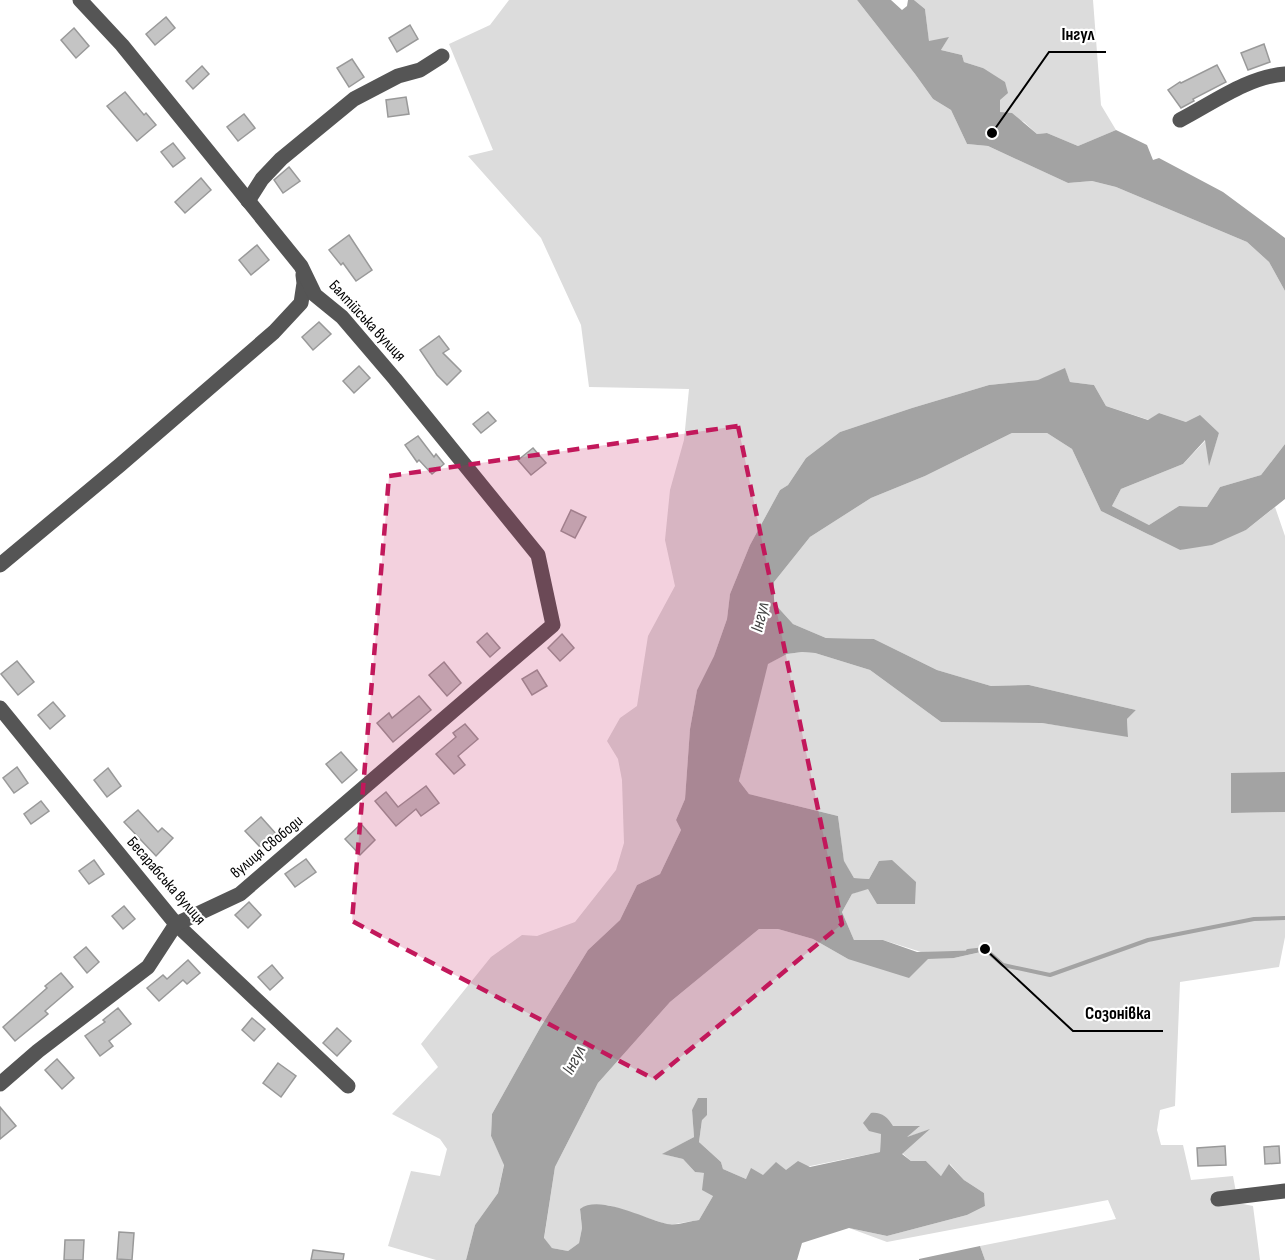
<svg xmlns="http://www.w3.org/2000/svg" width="1285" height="1260" font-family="'Sofia Sans Condensed',sans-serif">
<rect width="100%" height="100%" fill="#fff"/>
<g fill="#dcdcdc">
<polygon points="509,0 857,0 915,74 933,99 951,110 967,144 988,146 1068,183 1092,181 1116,187 1247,242 1269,262 1285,291 1285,444 1261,475 1220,487 1207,507 1179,506 1149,525 1112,506 1121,489 1183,464 1206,440 1209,464 1219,433 1159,413 1149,420 1106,406 1094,385 1070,382 1065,369 1039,380 989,385 912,408 840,432 806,458 788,485 780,490 750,545 730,594 727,619 714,656 697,690 690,729 685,799 676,820 681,830 660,874 637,885 620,920 588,950 540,1028 492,1114 491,1136 504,1164 498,1193 475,1225 466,1260 436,1260 388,1246 411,1171 440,1176 447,1149 440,1139 392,1114 438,1067 421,1044 491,957 522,935 537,936 575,922 616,870 624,843 622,780 618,759 607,741 620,718 637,706 648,636 675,586 665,540 670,490 684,440 689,389 589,387 581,325 541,238 468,156 493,150 449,44 490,25"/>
<polygon points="914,0 1093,0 1101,105 1116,130 1078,146 1047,133 1037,134 1024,122 1000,112 1000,99 983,68 964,62 962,55 941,50 948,38 929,42 925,9"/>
<polygon points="1012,433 1047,433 1072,449 1101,511 1180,550 1246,530 1275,507 1285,536 1285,772 1231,774 1232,813 1285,812 1285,937 1279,967 1180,982 1175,1106 1160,1110 1157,1130 1161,1145 1183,1145 1191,1180 1233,1176 1238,1203 1253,1206 1260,1260 985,1260 980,1246 1116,1219 1108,1200 887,1242 849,1228 887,1236 967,1215 985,1206 984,1193 964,1180 950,1164 941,1176 926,1161 911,1161 902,1153 928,1130 905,1138 919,1127 881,1134 880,1152 746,1179 723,1169 721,1162 699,1142 702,1120 692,1109 694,1137 663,1154 683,1159 695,1172 705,1173 713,1196 699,1220 669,1225 608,1205 580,1210 582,1228 579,1243 568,1251 552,1248 544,1239 555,1167 598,1083 670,1002 759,929 778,929 813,939 848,959 954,958 986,951 921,952 883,940 854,940 842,912 852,894 868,888 879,861 869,879 854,878 844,862 838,816 749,794 739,781 767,664 787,654 802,652 815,653 870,670 941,722 1042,723 1128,736 1127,719 1136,710 1029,685 991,686 937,670 874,639 826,638 793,624 774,603 774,582 810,537 871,498 925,476"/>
</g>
<g fill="#a3a3a3">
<polygon points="857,0 891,0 902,10 907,6 908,0 914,0 925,9 929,41 949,37 941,50 962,55 964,62 983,68 1005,82 1008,93 1000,100 1000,112 1012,113 1037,134 1047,133 1078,146 1116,130 1147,145 1153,160 1159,158 1223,192 1285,238 1285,291 1269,262 1247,242 1116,187 1092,181 1068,183 988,146 967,144 951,110 933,99 915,74"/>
<path d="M1065 368 1070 382 1094 385 1106 406 1148 420 1159 413 1186 422 1200 415 1219 433 1209 466 1205 440 1183 464 1121 489 1112 506 1149 525 1179 506 1207 507 1220 487 1261 475 1285 444V499L1246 530 1212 545 1180 550 1101 511 1072 449 1047 433H1012L925 476 871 498 810 537 774 582V603L793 624 826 638 874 639 937 670 991 686 1029 685 1136 710 1127 719 1128 737 1042 723 941 722 870 670 815 653 802 652 787 654 768 664 739 781 749 794 838 816 844 861 854 878 869 879 879 861 892 860 916 882 915 904H877L868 889 852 894 842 912 854 940H883L917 952 990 950 954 958 928 959 909 978 848 959 813 939 778 929H759L670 1002 598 1083 555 1167 544 1238 552 1248 568 1251 579 1243 582 1228 580 1209C599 1194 645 1219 667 1224 676 1226 690 1221 699 1220L713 1196 702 1190 704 1173 695 1172 683 1159 662 1154 694 1137 692 1110 698 1098H707V1115L702 1120 699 1142 721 1162 723 1169 746 1179 751 1168 763 1175 776 1162 786 1170 798 1161 810 1167 880 1152 881 1134 869 1131 863 1123 871 1113C882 1112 887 1117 893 1126H920L907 1137 930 1129 902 1154 911 1161H926L941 1176 949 1164 964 1180 984 1193 985 1206 967 1215 887 1236 849 1228 802 1243 797 1260H466L475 1225 498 1193 504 1165 491 1136 492 1114 540 1028 588 950 620 920 637 885 660 874 681 830 676 820 685 799 690 729 697 690 714 656 727 619 730 594 750 545 780 490 788 485 806 458 840 432 912 408 989 385 1038 380Z"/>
<polygon points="1285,772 1285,812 1231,813 1231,773"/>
<polygon points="980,1246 985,1260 919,1260 919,1259"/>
</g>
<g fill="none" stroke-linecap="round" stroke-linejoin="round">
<polyline stroke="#a3a3a3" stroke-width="4" points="968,951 985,949 1003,965 1050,975 1148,940 1254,919 1285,918"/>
</g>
<g fill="#c4c4c4" stroke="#999" stroke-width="1.5">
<polygon points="166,17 175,28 155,45 146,34"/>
<polygon points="410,25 418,39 397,52 389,38"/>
<polygon points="74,28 89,46 76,58 61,40"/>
<polygon points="1264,44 1270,62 1248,70 1241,53"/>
<polygon points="352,59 364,77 349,87 337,68"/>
<polygon points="1217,65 1226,82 1193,99 1194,101 1181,108 1168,90 1180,82 1181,83"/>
<polygon points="202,66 209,74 193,89 186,81"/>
<polygon points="125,92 144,115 146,113 156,125 137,141 107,106"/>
<polygon points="406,97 409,114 388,117 386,100"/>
<polygon points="244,114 255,128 238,141 227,127"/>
<polygon points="173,143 185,158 173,167 161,152"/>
<polygon points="289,167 300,181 283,193 274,180"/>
<polygon points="201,178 211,190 185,213 175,202"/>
<polygon points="349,235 372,270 356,281 343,263 341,265 329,250"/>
<polygon points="257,245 269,260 251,275 239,260"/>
<polygon points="319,322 331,334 313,350 302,337"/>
<polygon points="439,336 449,349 443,353 461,371 447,385 437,375 420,350"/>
<polygon points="359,366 370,378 354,393 343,381"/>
<polygon points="488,412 496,421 481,433 473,424"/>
<polygon points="418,436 434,457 436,454 444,464 432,474 419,460 417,462 405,445"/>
<polygon points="533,448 546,463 531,475 518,460"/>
<polygon points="571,510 586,517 575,538 561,531"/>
<polygon points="487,633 500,648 490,657 477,642"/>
<polygon points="562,634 574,648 560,661 548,648"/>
<polygon points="17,661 34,682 18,695 1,674"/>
<polygon points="444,662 461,683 447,696 429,675"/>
<polygon points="537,670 547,686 532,695 522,679"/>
<polygon points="419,696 431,710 393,742 377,723 389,713 392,718"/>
<polygon points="53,702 65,716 50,729 38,715"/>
<polygon points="465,724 478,739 458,756 465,765 454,774 436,754 456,737 453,733"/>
<polygon points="341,752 357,770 342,783 326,764"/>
<polygon points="17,767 28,783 14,793 3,778"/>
<polygon points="108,768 121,786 107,797 94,780"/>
<polygon points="426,786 439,803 421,816 416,809 396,826 375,801 386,792 398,807"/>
<polygon points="41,801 49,811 31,824 24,814"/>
<polygon points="138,810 158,832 162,828 173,838 156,856 124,822"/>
<polygon points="261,817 277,835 261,848 245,831"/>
<polygon points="361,824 375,840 360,855 345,839"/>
<polygon points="306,859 316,872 295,887 285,874"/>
<polygon points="94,860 104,874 89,884 79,871"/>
<polygon points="249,902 261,915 248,928 235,915"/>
<polygon points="124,906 135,919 123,929 112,916"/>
<polygon points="86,947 99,962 87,973 74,957"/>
<polygon points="188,960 200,973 187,984 183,980 159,1001 147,988 163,975 167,979"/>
<polygon points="272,965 283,978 270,990 258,977"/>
<polygon points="61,973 73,987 45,1011 48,1014 15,1041 3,1027 47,988 45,986"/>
<polygon points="118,1008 131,1024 109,1041 113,1046 100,1056 85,1036 105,1022 103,1020"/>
<polygon points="252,1018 265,1029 254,1041 242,1030"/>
<polygon points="337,1028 351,1041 337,1056 323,1043"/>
<polygon points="57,1059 74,1078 62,1089 45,1070"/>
<polygon points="278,1063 296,1076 281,1097 263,1083"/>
<polygon points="0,1107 16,1126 0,1139"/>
<polygon points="1225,1146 1226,1165 1198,1166 1197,1148"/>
<polygon points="1279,1146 1280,1163 1265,1164 1264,1147"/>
<polygon points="119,1232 134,1233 132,1260 117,1259"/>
<polygon points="65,1240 84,1240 83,1260 64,1260"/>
<polygon points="313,1250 344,1254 343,1260 311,1260"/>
</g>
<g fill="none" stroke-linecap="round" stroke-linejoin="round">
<g stroke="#555" stroke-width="15">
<path d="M1180 120C1213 103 1247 77 1285 74"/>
<polyline points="248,201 262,179 281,159 354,99 398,76 420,70 442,56"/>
<polyline points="0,565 120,465 274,332 301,303 304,283 303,275"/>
<polyline points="0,708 176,924 348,1086"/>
<polyline points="0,1084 38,1051 148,967 176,924 240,894 553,625 538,555 395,379 342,317 315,295 301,266 122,45 80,0"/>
<polyline points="1218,1199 1285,1191"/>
</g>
</g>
<path fill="#c2185b" fill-opacity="0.2" stroke="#c2185b" stroke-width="4.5" stroke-dasharray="12 8" stroke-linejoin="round" d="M738 426 842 924 654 1079 352 921 389 476Z"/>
<g text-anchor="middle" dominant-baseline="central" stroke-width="4.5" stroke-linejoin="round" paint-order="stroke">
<g font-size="16" fill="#000" stroke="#fff">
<text transform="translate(367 321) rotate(47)">Балтійська вулиця</text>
<text transform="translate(267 847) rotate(-40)">вулиця Свободи</text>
<text transform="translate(166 881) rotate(49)">Бесарабська вулиця</text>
</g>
<g font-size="18" font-style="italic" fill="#444" stroke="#fff">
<text transform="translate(760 617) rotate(-77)">Інгул</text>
<text transform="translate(574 1060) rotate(-62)">Інгул</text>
</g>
</g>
<path fill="none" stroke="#000" stroke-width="2" d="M992 133L1049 52H1106M985 949L1073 1031H1163"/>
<g fill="#000" stroke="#fff" stroke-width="2">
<circle cx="992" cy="133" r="6"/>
<circle cx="985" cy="949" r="6"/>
</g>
<g font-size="18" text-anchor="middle" font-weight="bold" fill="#000" stroke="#fff" stroke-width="4.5" stroke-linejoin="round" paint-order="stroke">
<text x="1078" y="40">Інгул</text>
<text x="1118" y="1019">Созонівка</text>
</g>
</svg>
